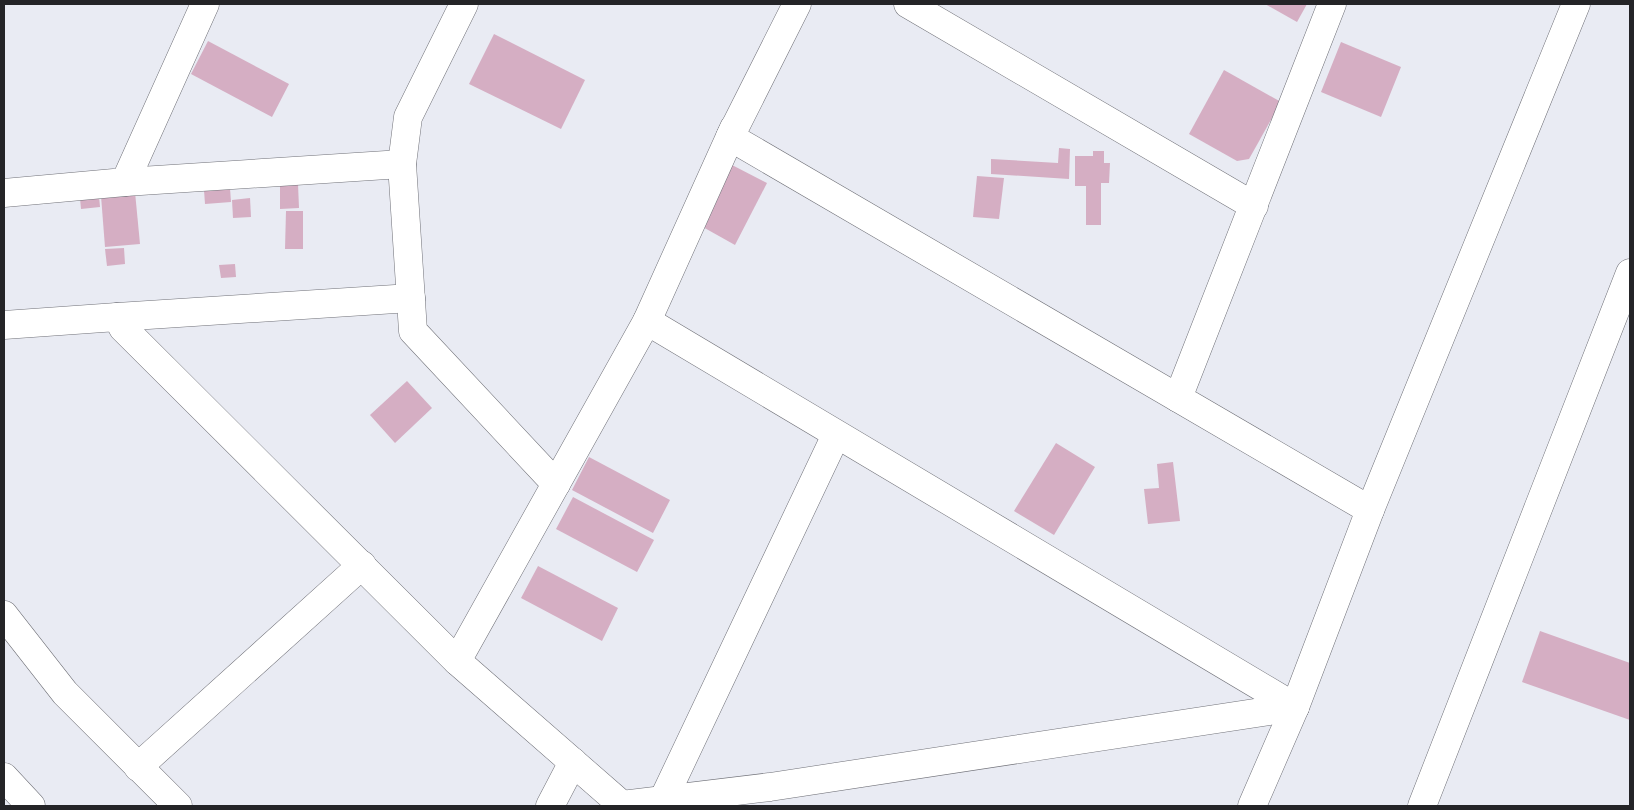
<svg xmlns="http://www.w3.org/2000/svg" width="1634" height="810" font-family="'Sofia Sans Condensed',sans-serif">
<rect width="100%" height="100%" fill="#e9ebf3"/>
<g fill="#d5aec3">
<polygon points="1265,4 1307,4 1297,22"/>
<polygon points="494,34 585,80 561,129 469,84"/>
<polygon points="208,41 289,84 272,117 191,74"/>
<polygon points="1341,42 1401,67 1381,117 1321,92"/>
<polygon points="1224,70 1281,102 1249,159 1237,161 1189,134"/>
<polygon points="1059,148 1070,149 1069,179 991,174 991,159 1058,163"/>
<polygon points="1093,151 1104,151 1104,163 1110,163 1109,183 1101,183 1101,225 1086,225 1086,186 1075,186 1075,156 1093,156"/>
<polygon points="732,165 767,183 735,245 701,226"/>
<polygon points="977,176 1004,178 999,219 973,217"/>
<polygon points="298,184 299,208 280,209 280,185"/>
<polygon points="230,188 231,202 205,204 204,190"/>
<polygon points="135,192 140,244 105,247 101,196"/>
<polygon points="99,196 100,207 81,209 80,198"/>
<polygon points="250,198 251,217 233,218 232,200"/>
<polygon points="286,211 303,211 303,249 285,249"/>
<polygon points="124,248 125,264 107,266 105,249"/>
<polygon points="235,264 236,277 221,278 219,265"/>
<polygon points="407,381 432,408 395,443 370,415"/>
<polygon points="1056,443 1095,467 1054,535 1014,511"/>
<polygon points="589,457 670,500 653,533 572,490"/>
<polygon points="1173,462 1180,521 1148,524 1144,489 1159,488 1157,464"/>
<polygon points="573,497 654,540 637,572 556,529"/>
<polygon points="538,566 618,608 602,641 521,598"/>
<polygon points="1540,631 1630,663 1630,720 1522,682"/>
</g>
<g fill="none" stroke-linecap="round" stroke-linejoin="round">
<g stroke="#707178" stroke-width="29">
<g id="minor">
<polyline points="464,4 408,117 402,164 413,331 556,484"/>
<polyline points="797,4 730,137 1178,398"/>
<polyline points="908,4 1254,206"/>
<polyline points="1332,4 1178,398 1370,510"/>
<polyline points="734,128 647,321 1295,707"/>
<polyline points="125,182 402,164"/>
<polyline points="4,193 125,182 205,4"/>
<polyline points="117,317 411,298"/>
<polyline points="647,321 457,661 622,805 770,787 1295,707"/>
<polyline points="4,325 117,317 123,328 457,661"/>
<polyline points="4,615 65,693 178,806"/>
<polyline points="138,767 362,565"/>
<polyline points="663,800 836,435"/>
<polyline points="550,806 573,762"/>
<polyline points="1252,806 1295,707 1370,510 1576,4"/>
<polyline points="1422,806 1630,273"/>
</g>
</g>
<g stroke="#707178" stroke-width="29">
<polyline id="highway" points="4,777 31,806"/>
</g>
<use href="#minor" stroke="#fff" stroke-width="28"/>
<use href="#highway" stroke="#fff" stroke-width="28"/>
</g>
<rect width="1634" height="810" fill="none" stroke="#242427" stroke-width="10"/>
</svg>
